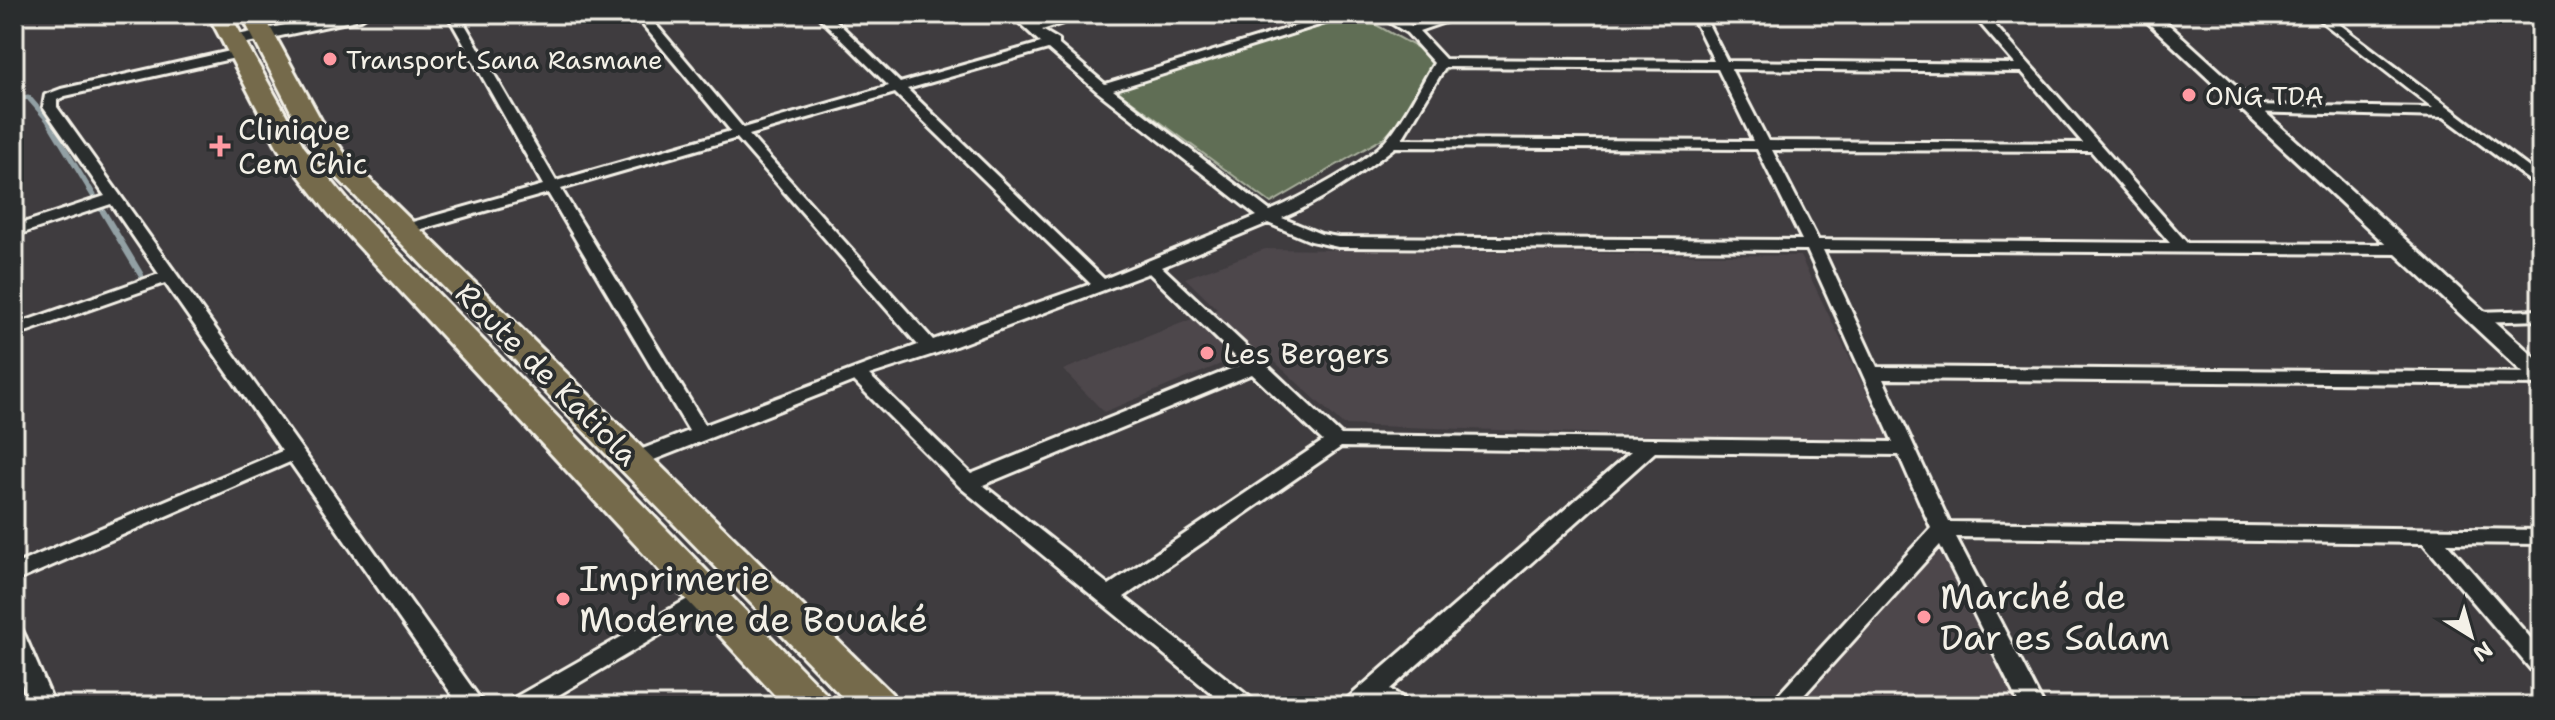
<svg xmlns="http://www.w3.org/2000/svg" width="2555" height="720" font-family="'Shantell Sans',sans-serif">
<rect width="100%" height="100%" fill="#3f3c3f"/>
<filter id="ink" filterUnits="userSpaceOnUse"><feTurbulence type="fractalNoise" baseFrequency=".0125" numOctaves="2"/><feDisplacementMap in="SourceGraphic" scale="16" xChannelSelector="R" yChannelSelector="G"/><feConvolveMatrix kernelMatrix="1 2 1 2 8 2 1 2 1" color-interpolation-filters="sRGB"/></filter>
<g filter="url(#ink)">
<g fill="#4d464b">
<polygon points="1265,249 1800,256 1891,443 1343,425 1260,348 1104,412 1063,370 1217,309 1185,278"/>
<polygon points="1942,529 2032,706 1780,706"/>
</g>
<polygon fill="#606e55" stroke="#aab09e" stroke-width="2" points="1358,15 1451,66 1385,137 1271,203 1115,89"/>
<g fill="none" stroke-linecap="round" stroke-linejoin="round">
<polyline stroke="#92a0a4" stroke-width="5" points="14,100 28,97 47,119 90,190"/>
<polyline stroke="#92a0a4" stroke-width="6" points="89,188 141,275"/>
<g stroke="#f4f1e8" stroke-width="6">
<g id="street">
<path d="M447 14H459L556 181 731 131 634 14H647L743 128 889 86 816 14H829L900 83 1041 43 1010 14H1023L1035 24 1070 14H1090L1042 30 1059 40V45L1105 84 1335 14H1354L1113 90 1270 211C1299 199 1369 162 1388 138 1406 116 1419 88 1434 63L1407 33 1376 14H1391L1412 26 1449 14H1468L1419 31 1445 59 1714 61 1691 14H1703L1727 61 2015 64 1972 14H1985L2187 243 2399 244 2407 249 2399 254 1823 250 1877 367 2541 373V385L1883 379 1949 522 2541 530V544L2447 543 2541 650V675L2533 672 2423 543 1956 537 2044 706H2020L1940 545 1794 706H1768L1931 528 1899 455 1655 452 1390 689 1404 699 1408 706H1379L1374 703 1371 706H1343L1347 699 1631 452 1341 447 1124 597 1252 699 1256 706H1227L961 488 854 381 641 465H627L624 460 627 455 689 431 548 193 401 235 393 230 395 227 543 185ZM1048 49 1098 92 1257 216 1104 279 907 89ZM1445 67 1718 69 1753 141 1402 139ZM1731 69 2022 72 2083 143 1768 141ZM895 93 1091 284 933 340 749 135ZM737 138 918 345 705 425 561 189ZM1395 147 1757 149 1802 240 1338 237 1321 234 1282 218C1322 201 1361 174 1395 147ZM1772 150 2091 151 2170 243 1818 240ZM1268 223 1311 241 1338 247 1807 250 1893 442 1341 435 1162 267ZM1149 273 1243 364 971 474 869 375 937 353ZM1252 374 1323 441 1109 585 983 485Z"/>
<polygon points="2312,14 2326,14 2541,177 2541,189 2444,117 2243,112 2243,106 2248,105 2433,108"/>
<polygon points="239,49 246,53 244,56 65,96 57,100 57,107 485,706 460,706 290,462 14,582 14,565 282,451 165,283 14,336 14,325 159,274 111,204 14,236 14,226 105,196 43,107 45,95 61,89"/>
<polygon points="2541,310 2541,320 2476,322 2467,317 2476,312"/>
<polygon points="707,588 715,590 718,596 715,602 540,706 508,706 512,699"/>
<polygon points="14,627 22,630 25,636 55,706 31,706 14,664"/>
</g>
</g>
<g stroke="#f4f1e8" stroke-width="6">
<g id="secondary">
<polygon points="337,14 369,14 361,19 233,46 224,41 233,36"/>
<polygon points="2139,14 2157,14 2541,363 2541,384 2532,381"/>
</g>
</g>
<g stroke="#f4f1e8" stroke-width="6">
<g id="highway">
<polygon points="208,14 230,14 304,147 348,201 826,694 832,706 785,706 328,213 279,150"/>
<polygon points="241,14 263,14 321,120 348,158 892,694 898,706 851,706 330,170 296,121"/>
</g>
</g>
<use href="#street" fill="#2a2d2e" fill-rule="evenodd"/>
<use href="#secondary" fill="#2a2d2e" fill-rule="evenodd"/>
<use href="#highway" fill="#746b4b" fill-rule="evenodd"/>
</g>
</g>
<g fill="#ff9aa2" stroke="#2a2d2e" stroke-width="3">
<circle cx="330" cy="59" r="8"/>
<circle cx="2189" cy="95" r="8"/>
<path d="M216 134h8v8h8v8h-8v8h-8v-8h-8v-8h8z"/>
<circle cx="1207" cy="353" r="8"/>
<circle cx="563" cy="599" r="8"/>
<circle cx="1924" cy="617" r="8"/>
</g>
<g text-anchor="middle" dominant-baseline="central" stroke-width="8" stroke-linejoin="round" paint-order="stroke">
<g font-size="26" fill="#f4f1e8" stroke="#2a2d2e" text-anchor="start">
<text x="346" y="59">Transport Sana Rasmane</text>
<text x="2205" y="95">ONG TDA</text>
</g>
<g font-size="30" fill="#f4f1e8" stroke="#2a2d2e" text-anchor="start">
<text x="238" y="129">Clinique<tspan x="238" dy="34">Cem Chic</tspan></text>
<text x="1223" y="353">Les Bergers</text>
</g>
<g font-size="30" fill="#f4f1e8" stroke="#2a2d2e">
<text transform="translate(547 374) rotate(45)">Route de Katiola</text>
</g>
<g font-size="36" fill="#f4f1e8" stroke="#2a2d2e" text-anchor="start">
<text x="579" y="578">Imprimerie<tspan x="579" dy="41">Moderne de Bouaké</tspan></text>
<text x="1940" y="596">Marché de<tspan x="1940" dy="41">Dar es Salam</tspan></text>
</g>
</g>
<rect width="2555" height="720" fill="none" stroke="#2a2d2e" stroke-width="48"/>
<rect x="24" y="24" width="2507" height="672" fill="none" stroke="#f4f1e8" stroke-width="3" filter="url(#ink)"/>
<g transform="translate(2471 636) rotate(143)" stroke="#2a2d2e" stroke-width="6" paint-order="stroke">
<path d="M0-6L14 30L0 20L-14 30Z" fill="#f4f1e8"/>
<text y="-12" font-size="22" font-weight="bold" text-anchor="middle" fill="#f4f1e8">N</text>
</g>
</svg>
